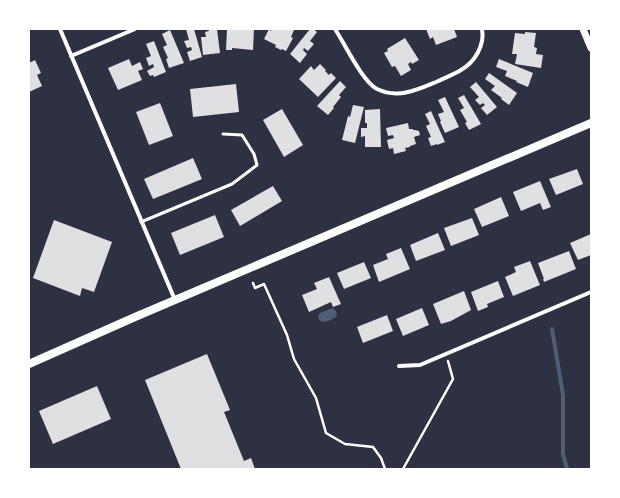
<svg xmlns="http://www.w3.org/2000/svg" width="620" height="498" font-family="'Fira Sans',sans-serif">
<rect width="100%" height="100%" fill="#2d3142"/>
<path fill="#4f5d75" d="M332 308 336 311 337 315 336 317C331 320 324 324 319 320L318 316 320 313Z"/>
<g fill="none" stroke-linecap="round" stroke-linejoin="round">
<polyline stroke="#4f5d75" stroke-width="4" points="552,329 563,395 563,454 567,469"/>
</g>
<g fill="#e0e0e3">
<polygon points="186,29 194,29 202,57 190,61 187,52 192,50 191,47 187,48 184,41 189,40"/>
<polygon points="208,29 217,29 220,53 203,55 201,37 206,37 205,32 209,31"/>
<polygon points="227,29 254,29 253,50 232,48 232,50 226,50"/>
<polygon points="269,29 271,31 272,29 292,29 294,30 291,37 293,38 286,51 282,49 281,50 275,47 276,45 264,39"/>
<polygon points="310,29 313,29 317,32 310,41 314,44 308,51 304,48 303,50 307,54 300,63 290,54"/>
<polygon points="426,29 454,29 457,37 436,45 433,37 430,39"/>
<polygon points="170,30 184,63 169,68 166,59 168,58 163,47 167,45 162,34"/>
<polygon points="525,32 536,33 534,47 537,48 536,54 543,55 541,68 515,64 517,54 512,54 515,33 525,34"/>
<polygon points="405,38 419,60 412,64 411,62 408,64 411,70 401,76 395,66 392,67 384,53 388,51 387,49"/>
<polygon points="154,41 166,72 154,77 153,75 150,76 147,71 154,67 153,64 149,66 146,58 151,56 146,44"/>
<polygon points="129,59 132,66 140,62 143,69 138,71 142,80 118,90 108,68"/>
<polygon points="499,59 533,73 528,87 516,82 517,81 505,76 507,71 496,67"/>
<polygon points="35,60 41,73 37,75 42,86 29,92 29,63"/>
<polygon points="320,64 326,70 325,71 329,75 331,73 336,78 318,97 299,79 311,66 314,70"/>
<polygon points="489,73 517,93 509,105 501,99 502,98 491,90 495,86 485,79"/>
<polygon points="340,81 346,87 339,95 341,97 333,107 334,108 328,115 317,106"/>
<polygon points="476,82 497,107 487,115 481,108 485,105 483,103 480,105 475,100 479,97 470,87"/>
<polygon points="236,84 239,112 193,117 190,89"/>
<polygon points="464,95 481,124 469,130 465,123 467,122 460,110 464,108 458,98"/>
<polygon points="445,97 459,127 445,133 440,122 441,121 438,114 444,112 438,100"/>
<polygon points="160,103 173,136 149,145 136,112"/>
<polygon points="353,105 364,107 355,143 342,140 348,116 350,117"/>
<polygon points="282,109 303,145 284,157 263,120"/>
<polygon points="380,109 381,147 365,147 365,136 361,137 361,128 367,128 367,123 365,123 365,110"/>
<polygon points="431,111 445,142 437,145 437,144 431,146 428,138 431,137 426,126 430,124 425,114"/>
<polygon points="408,123 409,129 413,129 413,130 415,130 419,131 420,135 414,137 416,144 410,146 410,147 405,148 406,151 394,154 393,148 389,149 387,140 394,138 393,135 388,136 386,128"/>
<polygon points="193,158 202,179 153,199 144,179"/>
<polygon points="577,169 583,184 556,195 549,179"/>
<polygon points="540,181 551,207 543,210 540,203 521,211 513,192"/>
<polygon points="273,186 282,201 240,226 231,210"/>
<polygon points="501,197 509,216 482,227 474,209"/>
<polygon points="215,215 224,237 180,255 171,233"/>
<polygon points="472,218 479,235 451,246 444,228"/>
<polygon points="54,220 112,242 94,292 82,288 80,296 33,278"/>
<polygon points="438,233 445,250 416,261 410,245"/>
<polygon points="591,234 591,255 578,260 570,243"/>
<polygon points="401,248 410,269 379,282 373,265 388,259 386,254"/>
<polygon points="569,251 576,269 544,282 543,279 544,279 538,263"/>
<polygon points="530,261 540,285 513,296 505,277 516,272 514,267"/>
<polygon points="364,262 371,278 344,289 337,273"/>
<polygon points="329,277 341,304 333,307 331,302 309,312 302,295 317,289 314,283"/>
<polygon points="498,281 504,297 487,304 488,307 478,311 471,292"/>
<polygon points="464,291 471,310 451,321 441,324 433,304"/>
<polygon points="422,308 429,325 403,336 396,319"/>
<polygon points="387,315 393,331 363,343 357,327"/>
<polygon points="207,354 230,410 224,412 244,461 251,458 255,469 181,469 145,380"/>
<polygon points="97,386 111,419 53,444 39,411"/>
</g>
<g fill="none" stroke-linecap="round" stroke-linejoin="round">
<g stroke="#fff" stroke-width="2.5">
<polyline points="253,283 255,288 264,284 287,335 294,359 316,398 326,433 345,444 373,447 381,458 385,469"/>
<polyline points="403,469 453,379 448,361"/>
</g>
<polyline stroke="#fff" stroke-width="3" points="141,222 232,184 257,165 254,154 242,135 223,134"/>
<g stroke="#fff" stroke-width="4">
<polyline points="60,29 175,300"/>
<path d="M335 29C345 44 362 81 377 89 398 99 417 90 436 82 444 78 453 75 461 70 475 62 485 45 482 29"/>
<polyline points="71,56 135,29"/>
<polyline points="399,366 420,365 591,292"/>
</g>
<polyline stroke="#fff" stroke-width="7" points="583,29 591,48"/>
<polyline stroke="#fff" stroke-width="8" points="29,364 135,317 591,123"/>
</g>
<rect width="620" height="498" fill="none" stroke="#ffffff" stroke-width="60"/>
</svg>
